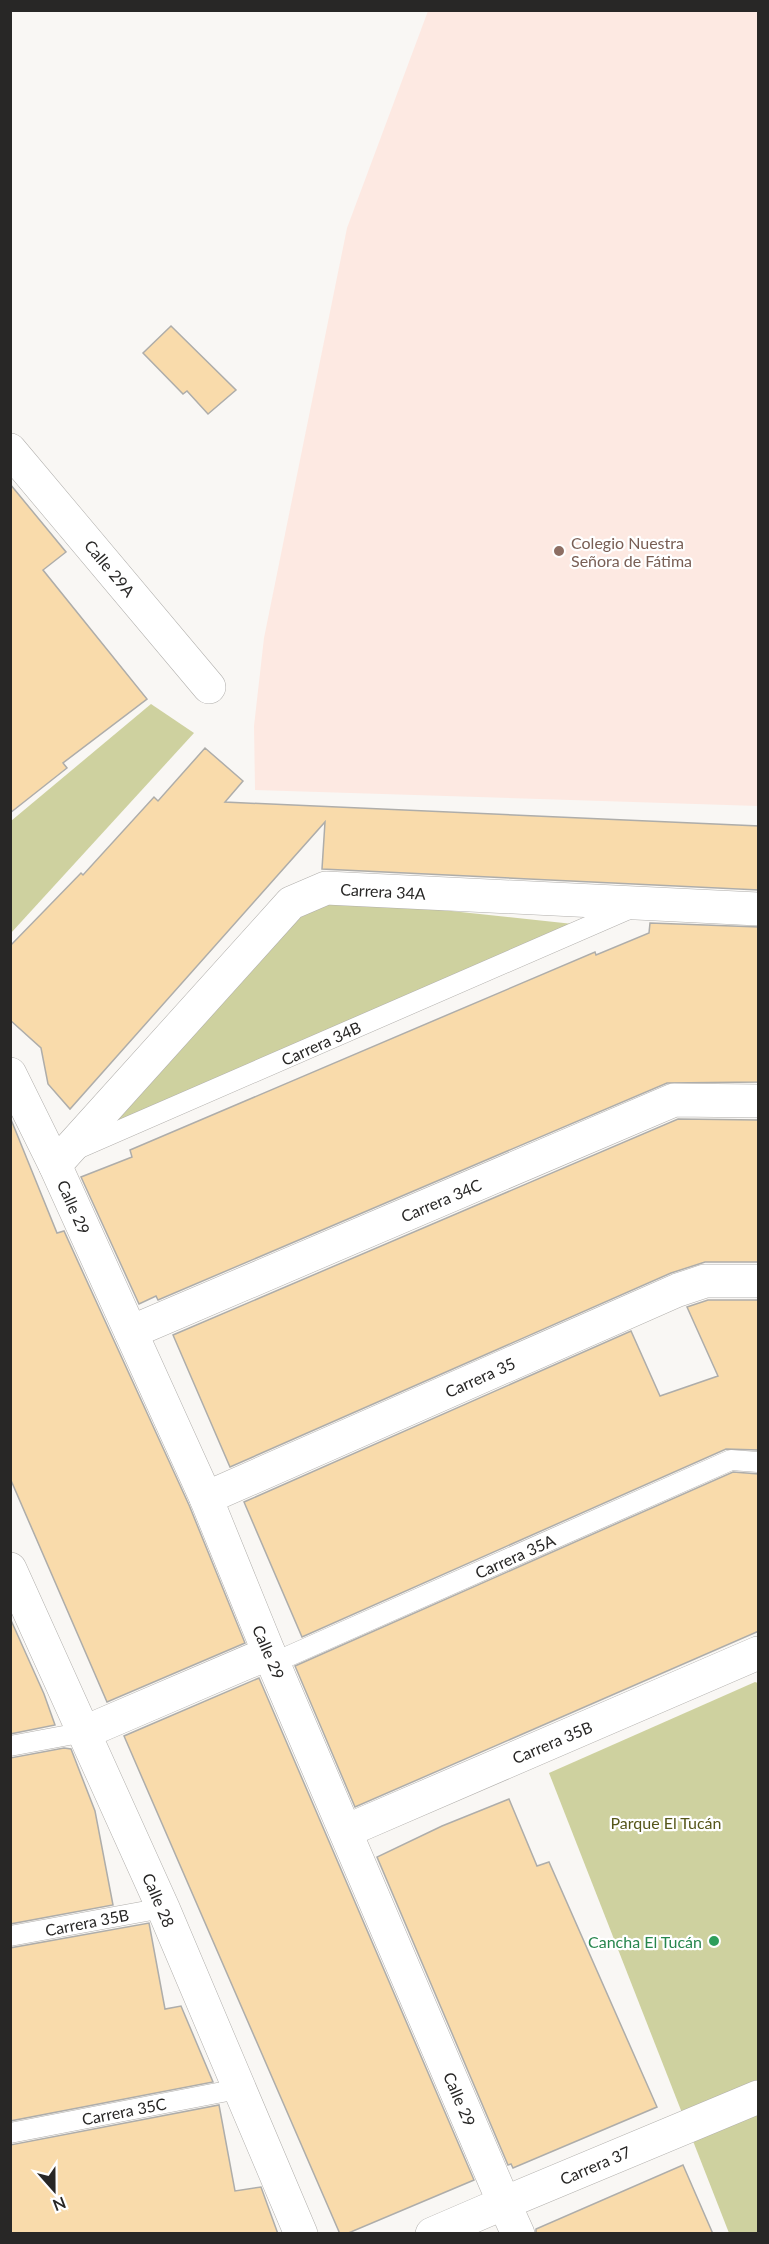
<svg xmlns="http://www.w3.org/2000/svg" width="769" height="2244" font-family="Lato,sans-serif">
<rect width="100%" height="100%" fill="#f9f7f4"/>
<polygon fill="#fde9e2" points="428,11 758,11 758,806 255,790 254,726 264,638 347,228"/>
<g fill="#ced19f">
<polygon points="151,704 194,733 11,933 11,821"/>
<polygon points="329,898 573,924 105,1131 296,912"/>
<polygon points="755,1682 758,1683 758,2233 729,2233 549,1773"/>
</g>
<g fill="#f9dbab" stroke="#aeadaa" stroke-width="1.5">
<polygon points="171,326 236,390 208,414 187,391 183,394 143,353"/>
<polygon points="10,484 66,552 43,570 147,699 63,763 67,768 10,813"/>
<polygon points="205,748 243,781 225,802 759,826 759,890 322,869 325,822 70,1109 48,1084 41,1048 10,1020 10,946 81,873 83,875 154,797 158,801"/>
<polygon points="650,923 759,927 759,1082 667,1083 158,1300 156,1296 139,1304 81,1177 132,1157 130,1150 595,952 596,955 649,933"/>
<polygon points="10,1117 57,1233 64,1231 189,1505 245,1643 107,1702 10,1478"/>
<polygon points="678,1119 759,1120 759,1262 705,1262 671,1273 230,1467 173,1335"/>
<polygon points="708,1300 759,1300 759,1450 726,1449 302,1637 244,1502 631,1331 660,1396 718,1376 687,1307"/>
<polygon points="733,1472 759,1474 759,1631 355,1807 295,1666"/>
<polygon points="10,1618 44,1694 55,1725 10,1734"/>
<polygon points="259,1678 474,2180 346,2234 340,2234 124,1736"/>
<polygon points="64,1748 71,1749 95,1811 113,1905 10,1924 10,1758"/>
<polygon points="509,1799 537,1866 549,1862 657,2107 513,2168 511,2164 508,2165 377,1857 442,1826"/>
<polygon points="149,1923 165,2009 181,2006 213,2082 10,2121 10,1948"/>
<polygon points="219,2105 235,2191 261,2187 278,2234 10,2234 10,2145"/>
<polygon points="683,2165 713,2234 536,2234 536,2229"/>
</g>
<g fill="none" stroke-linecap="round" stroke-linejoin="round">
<g stroke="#b1afac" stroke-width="21">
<g id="lane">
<polyline points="77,1149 631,908"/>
<polyline points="273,1663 731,1460 758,1462"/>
<polyline points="10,1746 85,1732"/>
<polyline points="10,1936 163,1908"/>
<polyline points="10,2133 238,2089"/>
</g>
</g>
<g stroke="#b1afac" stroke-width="34">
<g id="street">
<polyline points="10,450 209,687"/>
<polyline points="55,1165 291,903 326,888 758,909"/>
<polyline points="131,1332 674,1100 758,1101"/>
<polyline points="206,1498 678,1290 705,1281 758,1281"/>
<polyline points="10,1569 163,1908 301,2234"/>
<polyline points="85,1732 269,1653"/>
<polyline points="346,1831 758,1653"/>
<polyline points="518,2234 504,2203 758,2097"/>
</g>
</g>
<g stroke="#b1afac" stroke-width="34">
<polyline id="secondary" points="10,1074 55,1165 206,1498 269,1653 504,2203 432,2234"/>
</g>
<use href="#lane" stroke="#fff" stroke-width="20"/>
<use href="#street" stroke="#fff" stroke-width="33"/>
<use href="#secondary" stroke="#fff" stroke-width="33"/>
</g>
<circle fill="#8d6e63" stroke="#fff" stroke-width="2" cx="559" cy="551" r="6"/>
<circle fill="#2e9e5b" stroke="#fff" stroke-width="2" cx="714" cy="1941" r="6"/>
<g text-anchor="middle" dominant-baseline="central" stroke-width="4.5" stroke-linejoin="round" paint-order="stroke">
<g font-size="16" fill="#785e54" stroke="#fff" text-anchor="start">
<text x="571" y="542">Colegio Nuestra<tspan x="571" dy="18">Señora de Fátima</tspan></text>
</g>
<g font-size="16" fill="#282726" stroke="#fff">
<text transform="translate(110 568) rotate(50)">Calle 29A</text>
<text transform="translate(383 891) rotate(3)">Carrera 34A</text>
<text transform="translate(321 1043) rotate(-24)">Carrera 34B</text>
<text transform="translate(441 1200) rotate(-23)">Carrera 34C</text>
<text transform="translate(74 1207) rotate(66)">Calle 29</text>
<text transform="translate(480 1377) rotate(-24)">Carrera 35</text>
<text transform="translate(515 1556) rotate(-24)">Carrera 35A</text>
<text transform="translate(269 1652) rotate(67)">Calle 29</text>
<text transform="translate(552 1742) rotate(-23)">Carrera 35B</text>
<text transform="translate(159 1900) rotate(67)">Calle 28</text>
<text transform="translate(87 1922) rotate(-11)">Carrera 35B</text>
<text transform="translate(460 2099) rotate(67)">Calle 29</text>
<text transform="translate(124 2111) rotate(-11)">Carrera 35C</text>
<text transform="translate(595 2165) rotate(-23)">Carrera 37</text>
</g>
<g font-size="16" fill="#56561a" stroke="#fff">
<text x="666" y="1822">Parque El Tucán</text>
</g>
<g font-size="16" fill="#27864d" stroke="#fff" text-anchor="end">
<text x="702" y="1941">Cancha El Tucán</text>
</g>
</g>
<rect width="769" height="2244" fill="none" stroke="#282726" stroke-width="24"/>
<g transform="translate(54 2190) rotate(159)" stroke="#ffffff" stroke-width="4.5" paint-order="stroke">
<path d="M0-4.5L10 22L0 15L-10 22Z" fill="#282726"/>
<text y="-9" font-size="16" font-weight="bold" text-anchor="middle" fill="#282726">N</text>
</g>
</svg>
